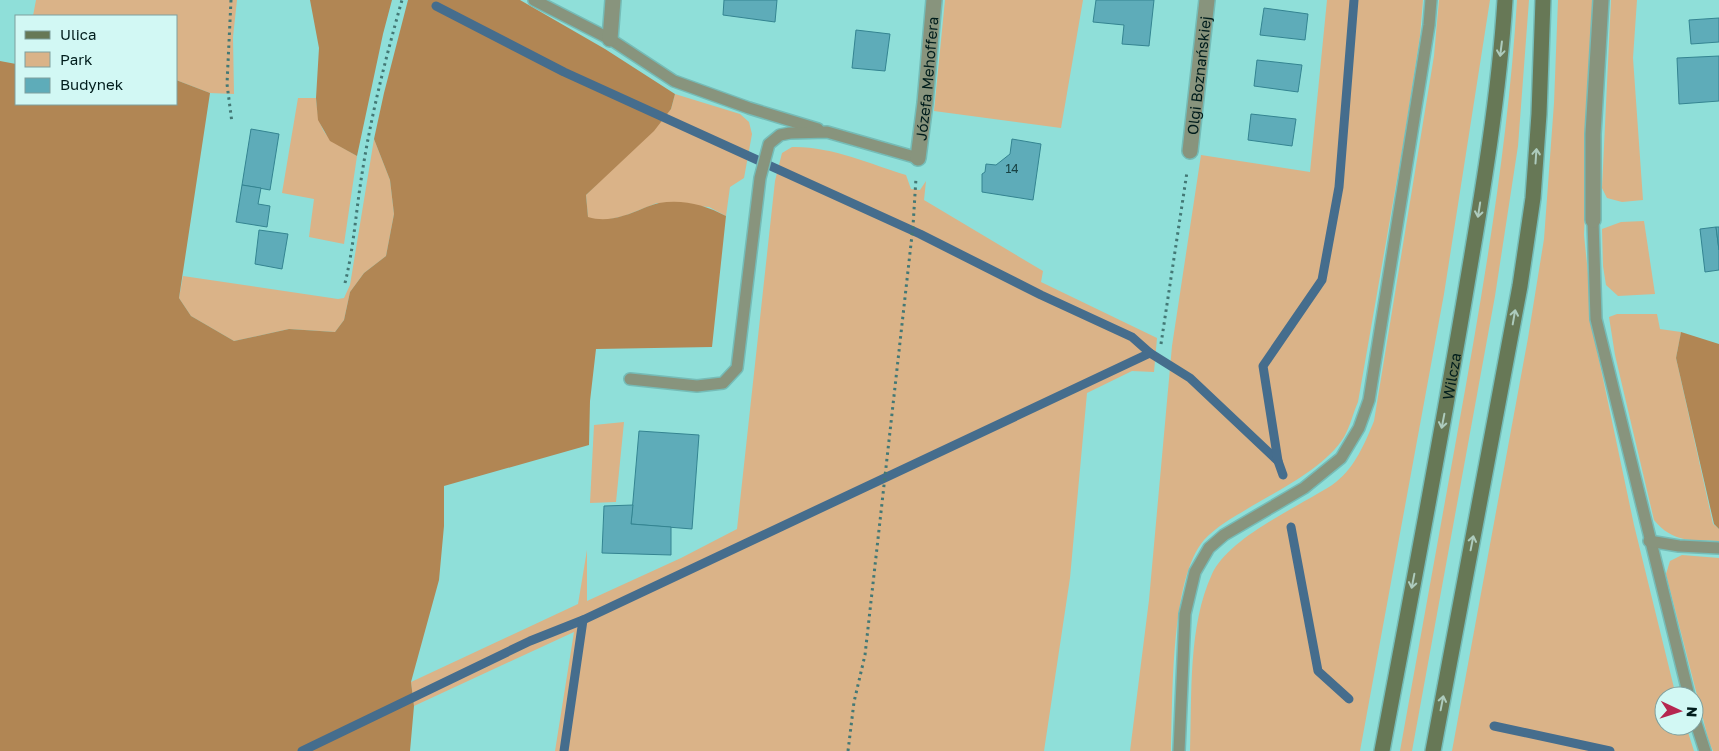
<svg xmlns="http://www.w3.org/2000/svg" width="1719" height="751" font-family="'Golos Text',sans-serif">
<rect width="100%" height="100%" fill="#8fdfd9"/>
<g fill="#dab388">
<polygon points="36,0 237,0 233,37 234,94 210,93 176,80 176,16 33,16"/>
<polygon points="945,0 1083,0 1061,128 934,111"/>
<path d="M1327 0H1423L1420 36 1403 145 1358 402C1353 413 1350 427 1344 437 1325 468 1277 491 1247 509 1232 518 1216 527 1204 540 1170 579 1173 699 1171 751H1130L1149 600 1172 346 1201 155 1310 172Z"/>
<path d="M1439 0H1490L1444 294 1360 751H1190C1192 695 1188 626 1212 574 1227 541 1285 513 1317 494 1323 490 1330 487 1336 482 1355 467 1365 443 1374 421L1434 56Z"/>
<path d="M1517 0H1529L1518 146 1495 296 1412 751H1400C1419 646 1438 540 1457 435 1483 291 1508 147 1517 0Z"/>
<polygon points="1558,0 1593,0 1584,235 1595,341 1634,525 1676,696 1664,696 1664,726 1686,726 1694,751 1452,751 1528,338 1544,239 1554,103"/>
<polygon points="1611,0 1637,0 1633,58 1643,200 1622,202 1607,198 1602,188"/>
<polygon points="675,94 740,114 749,122 752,134 744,178 730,187 726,216 709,207 657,203 624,216 602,221 588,218 586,195 671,109"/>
<path d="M298 98H316C319 135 326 138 357 156L344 244 309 237 314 199 282 193Z"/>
<polygon points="374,139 390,180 394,214 386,256 364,273 350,292 344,320 335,332 289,329 234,341 191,316 179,298 183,276 338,299 344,298 350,285"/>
<path d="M792 147C831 146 870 164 906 175L911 189 920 190 926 181 924 200 1043 271 1041 282 1157 338 1154 372 1132 371 1087 393 1070 578 1044 751H555L574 632 414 706 411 682 578 604 587 550V601L681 558 737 529 775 181 782 153Z"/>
<polygon points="1644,221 1655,294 1618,296 1606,285 1603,266 1602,229 1621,222"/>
<path d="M1617 314H1657L1660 329 1681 332 1676 358 1713 524 1719 529V541C1691 540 1673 543 1654 520L1615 355 1609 317Z"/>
<polygon points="624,422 616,502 590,503 594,425"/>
<polygon points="1682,555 1719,558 1719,751 1713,751 1709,742 1666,574 1670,561"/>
</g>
<g fill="#b18654">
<polygon points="310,0 392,0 383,34 357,156 330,141 318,120 316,98 319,48"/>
<path d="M408 0H520L605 49 675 94 671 109 654 131 586 195 588 217C607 223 625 216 644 208 649 206 654 204 659 203 683 199 705 205 726 216L712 347 596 349 590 401 589 445 444 486V526L439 580 411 682 414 706 410 751H0V61L16 64V104H176V80L210 93 179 298 191 316 234 341 289 329 335 332 344 320 350 292 364 273 386 256 394 214 390 180 374 139 384 93Z"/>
<polygon points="1681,332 1719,344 1719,529 1714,524 1676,358"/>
</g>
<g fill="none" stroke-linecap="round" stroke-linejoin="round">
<g stroke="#456d8d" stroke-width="9">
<polyline points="436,6 564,72 920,234 1041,295 1132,337 1150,353 1190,378 1278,461"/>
<polyline points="1283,475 1278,461 1263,366 1322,280 1339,187 1354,0"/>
<polyline points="1291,527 1318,671 1349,699"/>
<polyline points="1494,726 1610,751"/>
<polyline points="302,751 530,641 583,620 1150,353"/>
<polyline points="564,751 583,620"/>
</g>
</g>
<g fill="#5eacb9" stroke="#348491">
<polygon points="724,0 777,0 775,22 723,15"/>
<polygon points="1096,0 1154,0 1149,46 1122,44 1124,25 1093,22"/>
<polygon points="1264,8 1308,14 1305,40 1260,35"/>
<polygon points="1719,18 1719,42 1691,44 1689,20"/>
<polygon points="856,30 890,34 885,71 852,68"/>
<polygon points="1719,56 1719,101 1679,104 1677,58"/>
<polygon points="1257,60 1302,65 1298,92 1254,86"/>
<polygon points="1251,114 1296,119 1292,146 1248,140"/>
<polygon points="251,129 279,134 270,190 242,185"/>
<polygon points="1012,139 1041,144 1033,200 982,192 982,174 985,172 986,164 996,165 1010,154"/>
<polygon points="242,185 261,188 258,204 270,206 267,227 236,222"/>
<polygon points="1716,227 1719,250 1719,270 1705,272 1700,229"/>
<polygon points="1716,227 1719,227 1719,250"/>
<polygon points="259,230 288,234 282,269 255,264"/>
<polygon points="639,431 699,435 692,529 631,524"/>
<polygon points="633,505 631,524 671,527 671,555 602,553 604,506"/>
</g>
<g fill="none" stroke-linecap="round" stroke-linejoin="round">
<g stroke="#75bcb7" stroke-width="14">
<g id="lane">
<polyline points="534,0 610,39 674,81 749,108 818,129"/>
<polyline points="1593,220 1596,319 1689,696"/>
<polyline points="630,379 697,386 723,383 737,368 760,178 769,144 780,135 790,133 827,132 918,158"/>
<polyline points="1649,541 1679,546 1719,548"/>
<polyline points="1694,717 1705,751"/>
<polyline points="1179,751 1185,614 1195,572 1209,548 1224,535 1304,488 1341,458 1359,428 1369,400 1429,25 1431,0"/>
</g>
</g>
<g stroke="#75bcb7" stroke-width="18">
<g id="street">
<polyline points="610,39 613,0"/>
<path id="s1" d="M1190 151 1207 0"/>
<path id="s2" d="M918 158 925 103 934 0"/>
<polyline points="1593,220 1593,134 1601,0"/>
</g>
</g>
<g stroke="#75bcb7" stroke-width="18">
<g id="secondary">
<path id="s3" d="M1382 751C1411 596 1441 440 1467 284 1483 190 1499 95 1505 0"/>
<polyline points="1433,751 1520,286 1533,198 1539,114 1543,0"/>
</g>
</g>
<g stroke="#437875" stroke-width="3" stroke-dasharray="2.5 4" stroke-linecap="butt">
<polyline points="231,0 227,84 232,123"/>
<path d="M345 283C354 247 356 210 362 174 371 115 386 57 402 0"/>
<polyline points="1161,344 1187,172"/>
<polyline points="848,751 854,702 865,655 913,226 916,178"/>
</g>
<use href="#lane" stroke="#88947d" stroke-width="11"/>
<use href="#street" stroke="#88947d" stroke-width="15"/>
<use href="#secondary" stroke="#677856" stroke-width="15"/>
</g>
<defs><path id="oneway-shaft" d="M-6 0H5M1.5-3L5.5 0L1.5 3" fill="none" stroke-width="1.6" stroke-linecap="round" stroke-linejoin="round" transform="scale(1.25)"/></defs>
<g stroke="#adcbbd">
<use href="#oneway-shaft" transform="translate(1501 49) rotate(97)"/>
<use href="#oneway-shaft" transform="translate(1536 156) rotate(-86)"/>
<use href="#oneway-shaft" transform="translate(1479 210) rotate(99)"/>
<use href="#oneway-shaft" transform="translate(1514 317) rotate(-80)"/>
<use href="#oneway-shaft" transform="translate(1443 421) rotate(101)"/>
<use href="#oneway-shaft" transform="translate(1472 543) rotate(-79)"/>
<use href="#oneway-shaft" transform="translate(1413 581) rotate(101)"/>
<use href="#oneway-shaft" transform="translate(1442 703) rotate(-79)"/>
</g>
<g text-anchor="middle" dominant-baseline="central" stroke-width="5" stroke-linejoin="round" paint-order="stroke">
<g font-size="12" fill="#184143">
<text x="1012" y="168">14</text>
</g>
<g font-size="15" fill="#001d1c" stroke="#d2f8f4">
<text stroke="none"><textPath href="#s1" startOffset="76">Olgi Boznańskiej</textPath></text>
<text stroke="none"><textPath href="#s2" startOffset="80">Józefa Mehoffera</textPath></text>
<text stroke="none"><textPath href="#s3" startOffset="381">Wilcza</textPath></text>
</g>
</g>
<rect x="15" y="15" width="162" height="90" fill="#d2f8f4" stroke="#7ea09e"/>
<rect x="25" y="31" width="25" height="8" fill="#677856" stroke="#7ea09e"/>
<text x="60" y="40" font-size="15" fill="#001d1c">Ulica</text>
<rect x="25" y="52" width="25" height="15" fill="#dab388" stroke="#7ea09e"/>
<text x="60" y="65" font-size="15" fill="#001d1c">Park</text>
<rect x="25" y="78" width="25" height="15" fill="#5eacb9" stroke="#7ea09e"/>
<text x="60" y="90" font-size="15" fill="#001d1c">Budynek</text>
<g transform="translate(1679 711) rotate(94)"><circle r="24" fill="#d2f8f4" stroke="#7ea09e"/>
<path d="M0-4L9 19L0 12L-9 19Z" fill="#b62650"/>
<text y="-8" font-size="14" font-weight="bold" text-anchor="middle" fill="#001d1c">N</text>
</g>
</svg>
